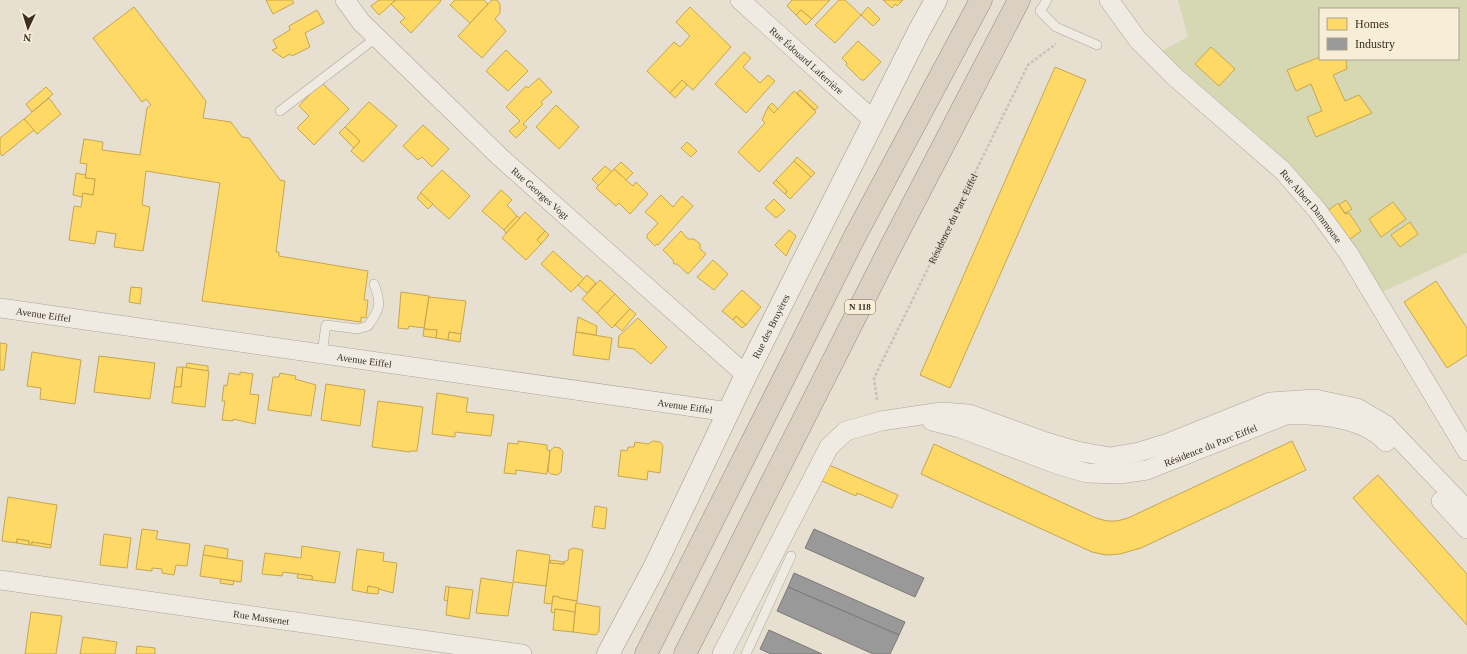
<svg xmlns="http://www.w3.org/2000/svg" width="1467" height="654" font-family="'Times New Roman',serif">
<rect width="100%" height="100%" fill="#e7e0d1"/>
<path fill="#d6d7b3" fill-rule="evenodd" d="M1178 0H1467V253L1378 294 1278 157 1162 51 1188 37ZM1320 9H1458V59H1320Z"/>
<g fill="#ffd966" stroke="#c5a651">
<polygon points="266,0 292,0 294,3 273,14"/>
<polygon points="379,0 396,0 379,15 371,6"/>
<polygon points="396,0 440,0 441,1 411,33 400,22 405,18 391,4"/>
<polygon points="455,0 484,0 488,4 470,23 450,5"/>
<polygon points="492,0 497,0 500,4 500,13 495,19 506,31 482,58 458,36"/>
<polygon points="792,0 830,0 812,19 801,10 796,15 787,6"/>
<polygon points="839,0 845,0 861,15 835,43 815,25"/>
<polygon points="883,0 903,0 897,6 895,4 892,8"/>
<polygon points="134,7 206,101 203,118 231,122 242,137 249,138 280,180 285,181 276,252 279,252 279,256 368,271 364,300 368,300 366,318 361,317 361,322 202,301 220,183 146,171 142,205 150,207 143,251 114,247 116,234 97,231 95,244 69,240 74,206 81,207 83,193 93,195 95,179 85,178 87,164 80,163 84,139 103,142 102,150 140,155 147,108 151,105 146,99 142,102 93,38"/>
<polygon points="690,7 731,47 693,90 682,80 670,93 647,71 674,42 680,47 690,36 676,22"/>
<polygon points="868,7 880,19 873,26 861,15"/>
<polygon points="317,10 324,23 305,33 310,47 292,56 290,54 283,58 272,50 277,48 273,40 290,30 289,26"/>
<polygon points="801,10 812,19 806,25 796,15"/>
<polygon points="858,41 881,62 864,80 861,80 846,65 847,63 842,58"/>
<polygon points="1211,47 1235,69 1219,86 1195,64"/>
<polygon points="506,50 528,71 508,91 486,71"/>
<polygon points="744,52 751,58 743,67 760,83 768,75 775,81 746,113 715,84"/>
<polygon points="1320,57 1320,59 1346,59 1347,69 1333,75 1345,101 1359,95 1372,113 1316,137 1307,117 1322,111 1311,84 1296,91 1287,70"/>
<polygon points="1055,67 1086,80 950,388 920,375"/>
<polygon points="539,78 552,92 541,102 543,104 523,124 527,127 516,138 509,131 520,121 506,107 526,86 528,88"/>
<polygon points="682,80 687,85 675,98 670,93"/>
<polygon points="321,82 349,109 314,145 297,128 309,116 299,106"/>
<polygon points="46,87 53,94 32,112 26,104"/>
<polygon points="800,90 818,107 815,110 797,93"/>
<polygon points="794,91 816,112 759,172 738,152 765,123 762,120 768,107 774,113"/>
<polygon points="49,98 61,114 37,134 24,119"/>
<polygon points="369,102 397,126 363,162 351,151 360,141 345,127"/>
<polygon points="772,103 778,109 774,113 768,107"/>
<polygon points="556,105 579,127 559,149 536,127"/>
<polygon points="24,119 34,130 2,156 0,153 0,138"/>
<polygon points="423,125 449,149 432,167 422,157 418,160 403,146"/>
<polygon points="345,127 360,141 354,148 339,133"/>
<polygon points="687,142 697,151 691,157 681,148"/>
<polygon points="797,157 815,173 811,177 794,161"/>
<polygon points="794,161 811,177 790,199 785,194 787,191 776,180"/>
<polygon points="621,162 633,173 626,180 614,169"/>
<polygon points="605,166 612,172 599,186 592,179"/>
<polygon points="614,169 633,186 636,182 648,194 630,214 619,203 616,206 596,188"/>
<polygon points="442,170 470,196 449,219 420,193"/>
<polygon points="76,173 86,175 85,178 95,179 93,195 83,193 82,197 73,195"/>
<polygon points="776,180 787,191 785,194 773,183"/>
<polygon points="501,190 512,200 507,205 517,216 504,230 482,211"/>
<polygon points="421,193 433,204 428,209 417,198"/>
<polygon points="661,195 673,207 682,196 693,206 658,245 657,244 655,246 647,238 647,235 658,223 645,212"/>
<polygon points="774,199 785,210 776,218 765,208"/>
<polygon points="1346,200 1352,209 1345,213 1339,205"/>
<polygon points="1393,202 1406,219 1381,237 1369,219"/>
<polygon points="1338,203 1345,214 1349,213 1361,231 1346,242 1326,212"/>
<polygon points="525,212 545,231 537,240 541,244 526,260 502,238"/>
<polygon points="517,216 520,218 506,233 504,230"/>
<polygon points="1410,222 1418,234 1400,247 1391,235"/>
<polygon points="789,230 796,236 786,256 775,245"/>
<polygon points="545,231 549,235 541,244 537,240"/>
<polygon points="681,231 688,239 694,239 700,244 700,249 706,254 688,274 677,264 674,264 673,260 663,250"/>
<polygon points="553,251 584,279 571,292 541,264"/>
<polygon points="713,260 728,274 714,290 697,277"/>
<polygon points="587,275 596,283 587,293 578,285"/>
<polygon points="600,280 615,294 597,313 582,299"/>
<polygon points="1436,281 1467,328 1467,355 1447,368 1404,302"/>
<polygon points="131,287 142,288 140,304 129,302"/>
<polygon points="742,290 761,307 746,325 736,316 733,320 722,311"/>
<polygon points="401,292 429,296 424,328 409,326 408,329 398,328"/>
<polygon points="615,294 630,309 612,328 597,313"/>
<polygon points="429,297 466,301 461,334 449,332 448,340 436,338 437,330 424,329"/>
<polygon points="630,309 636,314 622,331 615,325"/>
<polygon points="736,316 746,325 742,328 733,320"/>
<polygon points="578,317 597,326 596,335 576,332"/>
<polygon points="638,318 667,347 651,364 634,349 618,347 619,336"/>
<polygon points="424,329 437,330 436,338 423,336"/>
<polygon points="449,332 461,334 460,342 448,340"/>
<polygon points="576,332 612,338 609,360 573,355"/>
<polygon points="0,343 7,344 4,370 0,370"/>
<polygon points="32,352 81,360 75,404 40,399 41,388 27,386"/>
<polygon points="99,356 155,363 150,399 94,392"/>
<polygon points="187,363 208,366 208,371 186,368"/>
<polygon points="177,367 183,367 181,387 174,387"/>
<polygon points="183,367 209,371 205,407 172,403 174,387 181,387"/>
<polygon points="240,372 253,374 250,394 259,395 255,424 233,419 233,421 222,420 225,401 222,401 224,385 227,386 229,373 240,375"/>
<polygon points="280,373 296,376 295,379 316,385 311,416 268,410 273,377 279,377"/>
<polygon points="326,384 365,390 360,426 321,420"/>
<polygon points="437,393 468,398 466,412 494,415 491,436 455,432 455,437 432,434"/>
<polygon points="378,401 423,407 417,451 410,451 410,452 372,447"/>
<polygon points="518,441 547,445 547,450 550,451 547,474 516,470 516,474 504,473 508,443 518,444"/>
<polygon points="653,441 660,442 663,446 660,473 648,471 647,480 618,476 621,450 627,451 628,447 634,447 635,442 648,444"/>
<polygon points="1292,441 1306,470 1141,548 1120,554 1106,555 1092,552 921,474 934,444 1096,518 1107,521 1117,521 1128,518"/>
<polygon points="554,447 560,448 563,452 561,472 557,475 551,474 548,471 550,451"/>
<polygon points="829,465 898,495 892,508 857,493 856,496 822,481"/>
<polygon points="1378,475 1467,574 1467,625 1353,498"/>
<polygon points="8,497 57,505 51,545 32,542 32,545 29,545 29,541 17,539 17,543 2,541"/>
<polygon points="595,506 607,508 605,529 592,527"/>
<polygon points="142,529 158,531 156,539 190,544 187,566 176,565 174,575 162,573 162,569 152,568 152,571 136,569"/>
<polygon points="104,534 131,538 127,568 100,565"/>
<polygon points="17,539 29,541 29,545 17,543"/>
<polygon points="32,542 51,545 51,548 32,545"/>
<polygon points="205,545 228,549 227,559 203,555"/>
<polygon points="302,546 340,552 335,583 312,580 312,576 283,572 282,576 262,574 265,553 301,558"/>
<polygon points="574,548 583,550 577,601 559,598 559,597 553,596 552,604 544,603 549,560 550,563 564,564 564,562 568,560 569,550"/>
<polygon points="357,549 384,553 383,561 397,563 393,593 368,586 367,593 352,590"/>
<polygon points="517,550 550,555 546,586 513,582"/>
<polygon points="203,555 243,561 241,582 200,576"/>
<polygon points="551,560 564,562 564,564 550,563"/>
<polygon points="298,574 312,576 312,580 297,578"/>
<polygon points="481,578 513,583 508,616 476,613"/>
<polygon points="221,579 234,581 233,585 220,583"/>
<polygon points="368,586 379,588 378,594 367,593"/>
<polygon points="446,586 449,587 448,601 444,600"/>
<polygon points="449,587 473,590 469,619 446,615"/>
<polygon points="553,596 559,597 559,598 577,601 575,612 555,609 555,613 551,612"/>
<polygon points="576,603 600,607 599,631 596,635 573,632"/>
<polygon points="555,609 575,612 573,632 553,630"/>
<polygon points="31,612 62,616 56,654 25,654"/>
<polygon points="83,637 117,642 115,654 80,654"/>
<polygon points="137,646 155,648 155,654 136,654"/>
</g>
<g fill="#999" stroke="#7d7975">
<polygon points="814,529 924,578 915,597 805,548"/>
<polygon points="794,573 905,622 899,635 788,587"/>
<polygon points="788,587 899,635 890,654 873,654 777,611"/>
<polygon points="769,630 822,654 771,654 760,649"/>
</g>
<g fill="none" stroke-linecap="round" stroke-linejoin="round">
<g stroke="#ada599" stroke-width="10">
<g id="lane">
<polyline points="1047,0 1040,11 1056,27 1097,45"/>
<polyline points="280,111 377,37"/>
<path d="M322 353 326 325 358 329 368 326C380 309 382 304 374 284"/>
<polyline points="746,654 791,556"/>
</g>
</g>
<g stroke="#ada599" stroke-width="20">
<g id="street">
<path id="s2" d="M345 0 361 22 500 157 746 375"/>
<path id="s3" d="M740 0 873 120"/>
<path id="s4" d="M1109 0 1138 40 1174 76 1283 171 1317 210 1349 254 1467 451"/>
<path id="s5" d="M0 308 729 412"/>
<path id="s6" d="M932 421 960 428 1059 465 1087 473 1120 474 1147 470 1286 415C1317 414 1363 417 1386 442"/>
<polyline points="1441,501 1467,529"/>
<path id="s7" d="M0 580 522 654"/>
<polyline points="722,654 829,447 846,431 881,421 941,412 969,414 1043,441 1077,451 1110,457 1139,452 1168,443 1270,402 1315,399 1357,408 1386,425 1467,510"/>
</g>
</g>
<g stroke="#9c958a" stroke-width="23">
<g id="secondary">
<path id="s8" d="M608 654 654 568 746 375 919 31 936 0"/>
</g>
</g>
<g stroke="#928b80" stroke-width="23">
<g id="highway">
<polyline points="646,654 855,236 981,0"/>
<polyline points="685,654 889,250 1019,0"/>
</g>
</g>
<path stroke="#c8c2b9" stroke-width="2.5" stroke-dasharray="3 2" stroke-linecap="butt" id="s1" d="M877 400 874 378 1028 65 1056 44"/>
<use href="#lane" stroke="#efebe3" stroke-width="9"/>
<use href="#street" stroke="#efebe3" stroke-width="19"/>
<use href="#secondary" stroke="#efebe3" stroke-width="22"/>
<use href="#highway" stroke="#dad1c2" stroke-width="22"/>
</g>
<g text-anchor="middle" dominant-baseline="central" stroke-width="4" stroke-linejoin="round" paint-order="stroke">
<rect fill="#f7eed8" stroke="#756857" stroke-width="1" x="845" y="300" width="30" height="14" rx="3"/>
<g font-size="9" font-weight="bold" fill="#3d2e20">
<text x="860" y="307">N 118</text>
</g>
<g font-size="10" fill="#3d2e20" stroke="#f7eed8">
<text stroke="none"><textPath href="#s3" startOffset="90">Rue Édouard Laferrière</textPath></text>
<text stroke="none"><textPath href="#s2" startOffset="275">Rue Georges Vogt</textPath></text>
<text stroke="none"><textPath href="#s4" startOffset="290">Rue Albert Dammouse</textPath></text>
<text stroke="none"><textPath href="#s1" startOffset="200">Résidence du Parc Eiffel</textPath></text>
<text stroke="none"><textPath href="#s5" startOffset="44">Avenue Eiffel</textPath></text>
<text stroke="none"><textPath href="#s8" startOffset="366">Rue des Bruyères</textPath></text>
<text stroke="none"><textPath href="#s5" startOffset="368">Avenue Eiffel</textPath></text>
<text stroke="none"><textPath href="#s5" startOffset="692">Avenue Eiffel</textPath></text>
<text stroke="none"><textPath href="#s6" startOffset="292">Résidence du Parc Eiffel</textPath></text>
<text stroke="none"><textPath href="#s7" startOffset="264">Rue Massenet</textPath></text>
</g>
</g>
<rect x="1319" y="8" width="140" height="52" fill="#f7eed8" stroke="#ada18e"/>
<rect x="1327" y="18" width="20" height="12" fill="#ffd966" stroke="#ada18e"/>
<text x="1355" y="28" font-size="12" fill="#3d2e20">Homes</text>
<rect x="1327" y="38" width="20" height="12" fill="#999999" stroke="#ada18e"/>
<text x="1355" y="48" font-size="12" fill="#3d2e20">Industry</text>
<g transform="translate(28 28) rotate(184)" stroke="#f7eed8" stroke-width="3" paint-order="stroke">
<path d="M0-3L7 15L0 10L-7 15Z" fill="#3d2e20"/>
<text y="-6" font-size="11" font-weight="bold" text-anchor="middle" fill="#3d2e20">N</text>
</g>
</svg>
